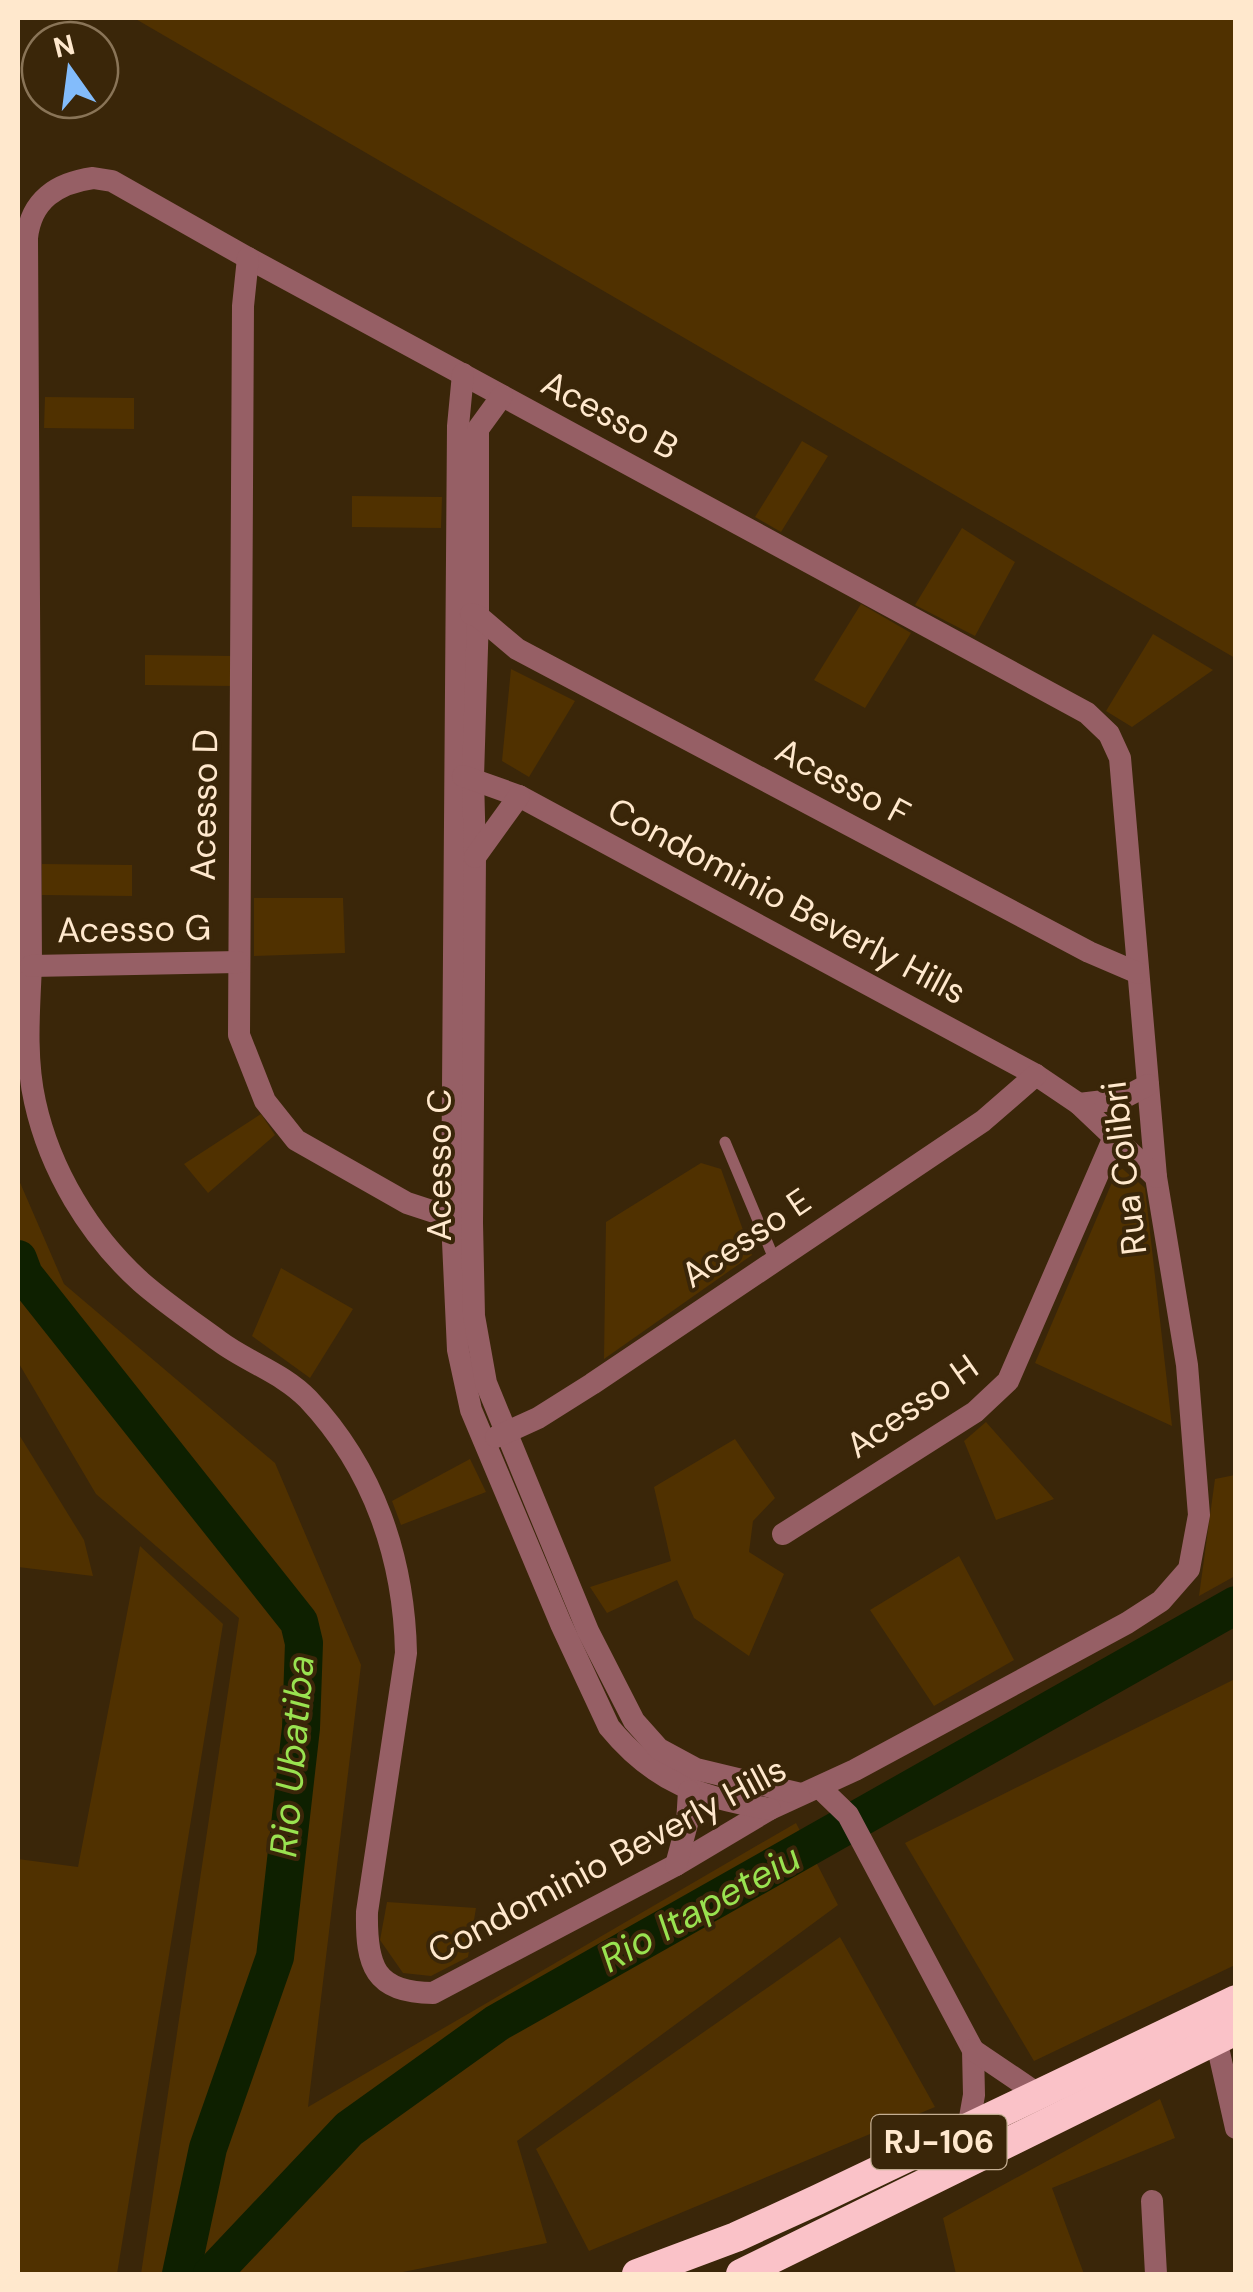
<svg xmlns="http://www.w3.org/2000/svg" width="1253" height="2292" font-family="'DM Sans',sans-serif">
<rect width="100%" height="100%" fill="#3a2609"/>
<g fill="#503100">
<polygon points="134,18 1235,18 1235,658"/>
<polygon points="45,397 134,398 134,429 44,428"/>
<polygon points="802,441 828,456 781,532 755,517"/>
<polygon points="352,496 442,497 441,528 352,527"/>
<polygon points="962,528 1015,562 975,636 915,605"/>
<polygon points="861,604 911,633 865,708 814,680"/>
<polygon points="1153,634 1213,670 1132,727 1106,711"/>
<polygon points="145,655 234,656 234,686 145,685"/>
<polygon points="511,669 575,701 529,777 502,761"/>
<polygon points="42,864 132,865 132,896 42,895"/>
<polygon points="254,898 343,898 345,953 254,956"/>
<polygon points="261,1114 275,1135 208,1193 184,1164"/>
<polygon points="701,1163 721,1169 752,1255 604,1359 606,1222"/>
<polygon points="1119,1166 1145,1188 1172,1426 1035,1363"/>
<polygon points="18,1178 64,1284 275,1463 361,1665 308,2107 796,1823 838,1905 517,2141 547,2243 393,2274 141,2274 239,1618 96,1494 18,1362"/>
<polygon points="281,1268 353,1309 310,1378 252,1336"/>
<polygon points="986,1422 1054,1499 996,1520 964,1441"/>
<polygon points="18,1433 84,1540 93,1576 18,1567"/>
<polygon points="735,1439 775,1498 753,1521 749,1552 784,1574 749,1656 694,1618 677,1580 607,1613 590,1587 671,1561 654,1487"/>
<polygon points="470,1459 486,1492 401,1525 392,1501"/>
<polygon points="1235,1475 1235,1576 1199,1596 1215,1479"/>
<polygon points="140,1546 223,1624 117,2274 18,2274 18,1859 78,1867"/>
<polygon points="959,1556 1014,1660 934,1706 870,1610"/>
<polygon points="1235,1679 1235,1965 1034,2061 905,1843"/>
<polygon points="387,1902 476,1908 468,1957 431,1976 403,1973 380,1940"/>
<polygon points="840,1937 935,2107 589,2251 536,2149"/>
<polygon points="1160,2099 1175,2138 1052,2188 1084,2274 956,2274 943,2218"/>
</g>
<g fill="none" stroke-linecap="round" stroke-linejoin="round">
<g stroke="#0e2000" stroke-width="38">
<polyline points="18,1259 24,1275 299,1622 304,1643 301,1728 275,1957 208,2148 181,2274"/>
<polyline points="212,2274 349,2129 497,2023 1236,1605"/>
</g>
<polyline stroke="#965f65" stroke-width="11" points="725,1142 775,1261"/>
<g stroke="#965f65" stroke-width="22">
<path d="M93 178 112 181 248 258 1087 713 1109 734 1120 758 1156 1177 1187 1365 1199 1515 1189 1569 1161 1601 1127 1623 855 1770 770 1809 676 1865 433 1993C374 1993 366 1965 367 1912L406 1653C404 1558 374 1469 308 1399 283 1373 247 1362 219 1341 193 1322 165 1303 141 1282 89 1235 50 1170 35 1102 25 1058 29 1010 31 966L27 238C31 200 57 183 93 178Z"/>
<polyline points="248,258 243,306 239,1035 265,1101 296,1140 407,1203 465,1222"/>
<path d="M463 374 458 426 452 1220 458 1350 471 1410 561 1624 609 1727C655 1783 701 1798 770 1809"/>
<polyline points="502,396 478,429 478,616 473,777 475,857 472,1223 474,1316 486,1383 588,1631 634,1721 659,1749 696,1769 801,1794"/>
<polyline points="471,614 478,616 517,649 1089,952 1138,973"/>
<polyline points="463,776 519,796 1036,1075 1079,1104 1121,1099 1148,1085"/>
<polyline points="475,857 519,796"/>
<polyline points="31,966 238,962"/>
<polyline points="1079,1104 1156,1177"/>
<polyline points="496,1437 538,1418 592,1384 983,1121 1036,1075"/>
<polyline points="783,1534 975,1412 1008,1381 1114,1137"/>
<polyline points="819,1787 848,1815 973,2050 974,2095 968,2129"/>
<polyline points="676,1865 687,1824 689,1791"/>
<polyline points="1216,2039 1236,2128"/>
<polyline points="973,2050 1038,2094"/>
<polyline points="1152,2201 1156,2274"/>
</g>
<g stroke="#fac2c8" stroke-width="30">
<polyline points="637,2274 736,2237 817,2200 1236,2000"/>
<polyline points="741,2274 1236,2030"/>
</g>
</g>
<g text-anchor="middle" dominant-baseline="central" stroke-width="8" stroke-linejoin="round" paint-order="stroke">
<rect fill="#3a2609" stroke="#c4ae92" stroke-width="2.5" x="871.5" y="2115" width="135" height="54" rx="8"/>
<g font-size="32" font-weight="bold" fill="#ffe8cd">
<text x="939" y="2142">RJ-106</text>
</g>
<g font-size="35" fill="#ffe8cd" stroke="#3a2609">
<text transform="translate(610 415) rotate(28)">Acesso B</text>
<text transform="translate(843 782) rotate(28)">Acesso F</text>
<text transform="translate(204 805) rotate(-89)">Acesso D</text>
<text transform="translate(787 901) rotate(28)">Condominio Beverly Hills</text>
<text transform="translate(134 929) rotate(-1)">Acesso G</text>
<text transform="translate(439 1165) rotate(-90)">Acesso C</text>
<text transform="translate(1124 1168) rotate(-97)">Rua Colibri</text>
<text transform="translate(746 1238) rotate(-34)">Acesso E</text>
<text transform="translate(912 1406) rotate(-35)">Acesso H</text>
<text transform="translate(607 1860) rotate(-28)">Condominio Beverly Hills</text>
</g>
<g font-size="38" font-style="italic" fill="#99e250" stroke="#3a2609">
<text transform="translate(292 1756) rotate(-85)">Rio Ubatiba</text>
<text transform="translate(700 1908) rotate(-29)">Rio Itapeteiu</text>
</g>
</g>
<rect width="1253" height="2292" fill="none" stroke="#ffe8cd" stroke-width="40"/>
<g transform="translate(70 70) rotate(346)"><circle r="48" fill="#3a2609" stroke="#897457" stroke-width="2.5"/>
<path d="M0-8L18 38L0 25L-18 38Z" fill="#83bcfb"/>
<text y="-15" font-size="28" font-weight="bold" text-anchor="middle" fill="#ffe8cd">N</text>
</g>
</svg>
